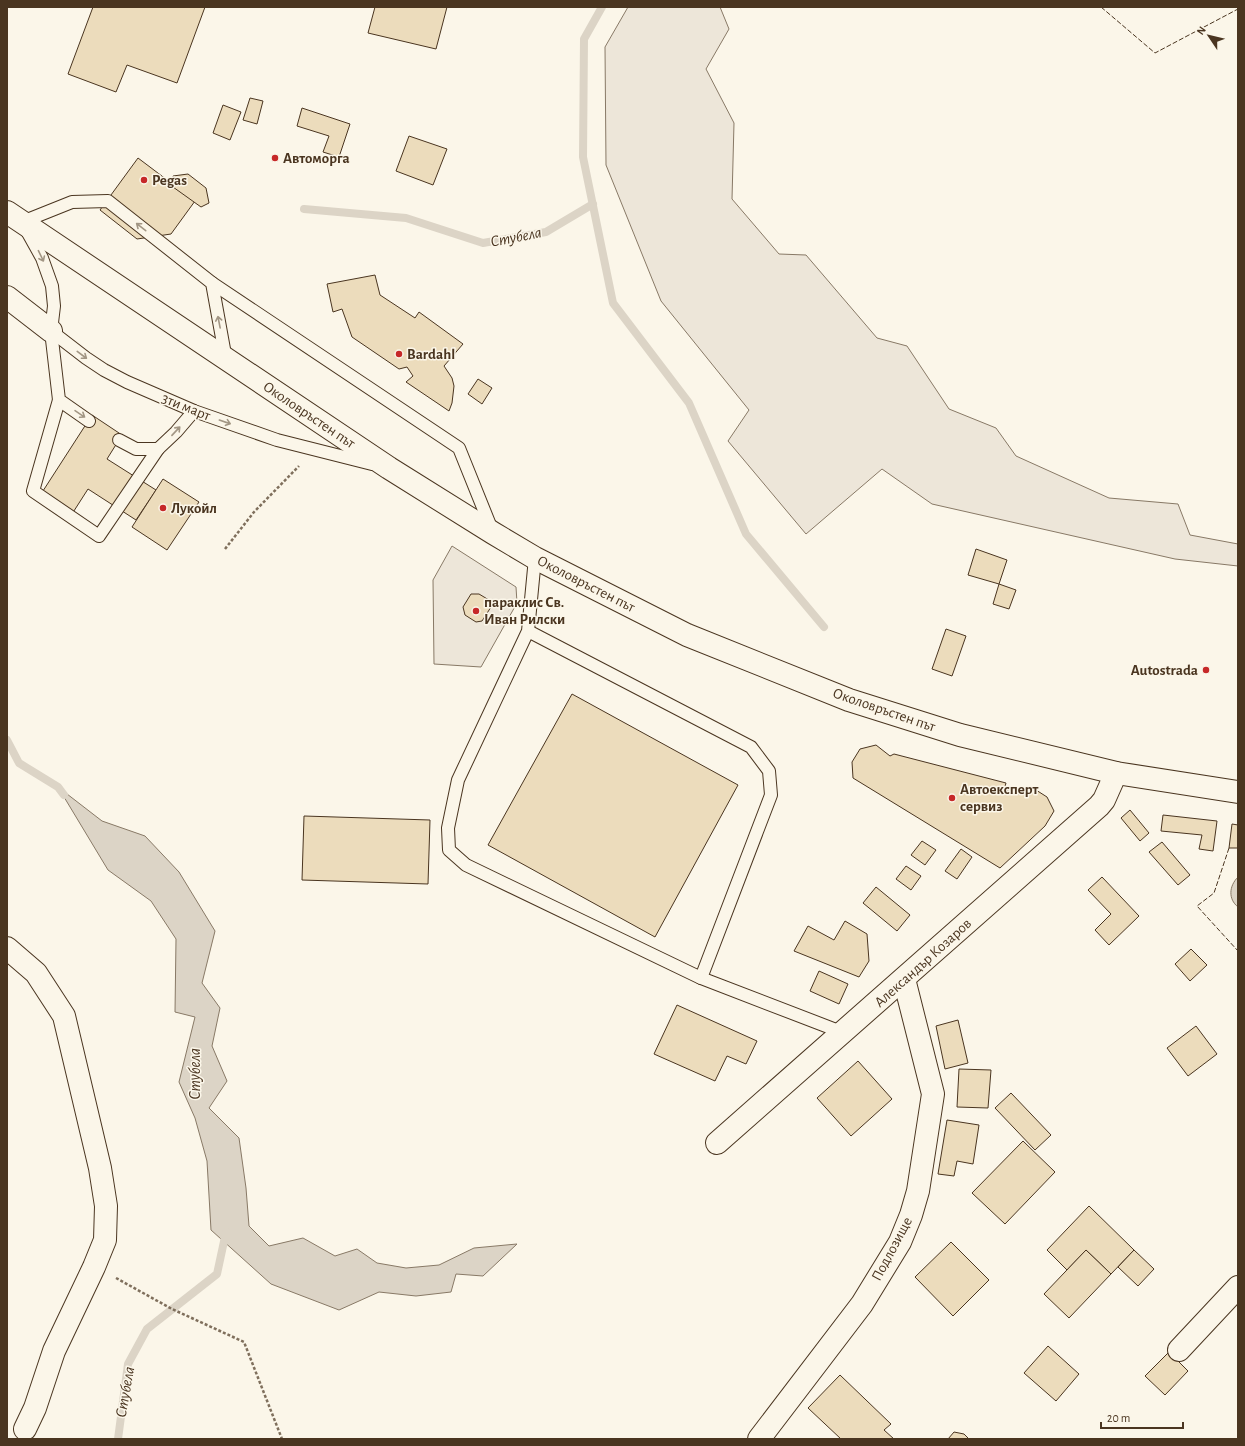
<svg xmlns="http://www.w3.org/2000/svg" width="1245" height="1446" font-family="'Alegreya Sans',sans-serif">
<rect width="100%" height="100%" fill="#fbf6e9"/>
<g fill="#ede6d9" stroke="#887966">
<polygon points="628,7 720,7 729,29 706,69 734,123 732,199 779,254 806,255 877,338 907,346 949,409 996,428 1016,456 1109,498 1178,504 1190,535 1238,544 1238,566 1175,559 932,504 882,469 806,534 728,441 749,410 661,301 606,165 605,47"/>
<polygon points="452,546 516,587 517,603 481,667 434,664 433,580"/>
</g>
<g fill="#dcd4c6" stroke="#887966">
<polygon points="58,787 102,821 145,836 179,872 215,931 202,983 220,1008 212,1046 227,1081 209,1108 239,1138 246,1188 249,1226 269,1246 303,1238 335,1256 357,1249 377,1263 406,1268 439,1265 474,1248 517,1244 483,1276 456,1274 451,1292 416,1296 379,1292 339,1310 271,1284 211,1230 207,1161 195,1118 179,1082 195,1017 175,1012 176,939 151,901 108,870"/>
<path d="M1238 877V907C1228 899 1229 886 1238 877Z"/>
</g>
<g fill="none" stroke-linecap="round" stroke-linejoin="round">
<g stroke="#dcd4c6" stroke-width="8">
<polyline points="602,7 584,39 583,157 613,303 689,403 746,534 824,627"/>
<polyline points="304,209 406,218 483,243 546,232 593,204"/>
<polyline points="7,740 19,763 58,787 64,795"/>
<polyline points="118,1439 128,1364 147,1329 217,1274 226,1232"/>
</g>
</g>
<g fill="#ecdcbc" stroke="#4a3520">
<polygon points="93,7 205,7 177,83 127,65 116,92 68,74"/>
<polygon points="375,7 447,7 436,49 368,33"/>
<polygon points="250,98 263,101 257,124 243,120"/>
<polygon points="223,105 241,112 230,140 213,133"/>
<polygon points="302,108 350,124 339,157 323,152 329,136 297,126"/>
<polygon points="409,136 447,149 433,185 396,171"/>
<polygon points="138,158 195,201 171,234 137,239 100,210"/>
<polygon points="188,174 206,188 209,203 201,207 173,187 174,183 173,176"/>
<polygon points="375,275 380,295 415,318 419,312 463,344 444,366 452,378 454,386 452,403 449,411 406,382 413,376 407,367 399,369 352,337 342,309 333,312 327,284"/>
<polygon points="478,379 492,388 482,404 468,394"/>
<polygon points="92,415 122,435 107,459 156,490 136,520 88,489 72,514 41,494"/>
<polygon points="163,479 199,502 167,550 132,527"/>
<polygon points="976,549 1007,560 999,584 968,575"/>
<polygon points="999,584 1016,590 1009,609 993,604"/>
<polygon points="471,594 479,594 489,600 491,607 482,621 476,622 465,615 463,607"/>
<polygon points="946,629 966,636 952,676 932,669"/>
<polygon points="572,694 738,785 655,937 488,845"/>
<polygon points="876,745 890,756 894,754 1006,783 1004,790 1019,794 1036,790 1047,797 1054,811 1045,826 1000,868 853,778 852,762 860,749"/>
<polygon points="1130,810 1149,833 1140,841 1121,818"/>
<polygon points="1163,815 1217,821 1213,851 1199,849 1202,835 1161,831"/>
<polygon points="304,816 430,820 428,884 302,880"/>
<polygon points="1232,824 1238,825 1238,848 1229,848"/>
<polygon points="922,841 936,850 925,865 911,855"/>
<polygon points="1162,842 1190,875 1178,885 1149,852"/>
<polygon points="961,849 972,857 957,879 945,871"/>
<polygon points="906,866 921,876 911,890 896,879"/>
<polygon points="1102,877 1139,916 1109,945 1095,930 1111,914 1088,890"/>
<polygon points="876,887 910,915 897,931 863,903"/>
<polygon points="845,921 867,934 869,961 859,977 794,951 808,926 834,940"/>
<polygon points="1191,949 1207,965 1190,981 1175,964"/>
<polygon points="819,971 848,984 839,1004 810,991"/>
<polygon points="677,1005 757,1041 746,1064 727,1056 715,1081 654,1054"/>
<polygon points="958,1020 968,1063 945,1069 936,1026"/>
<polygon points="1196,1026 1217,1054 1188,1076 1167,1048"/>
<polygon points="858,1061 892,1099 851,1136 817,1098"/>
<polygon points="959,1069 991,1070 988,1108 957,1107"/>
<polygon points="1011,1093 1051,1135 1035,1150 995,1108"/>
<polygon points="947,1120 979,1125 973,1164 957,1161 954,1176 938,1174"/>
<polygon points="1023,1141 1055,1172 1005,1224 972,1193"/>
<polygon points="1089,1206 1134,1250 1111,1274 1086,1250 1067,1270 1047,1250"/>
<polygon points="951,1242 989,1280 953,1316 915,1277"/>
<polygon points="1086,1250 1111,1274 1069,1318 1044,1294"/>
<polygon points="1134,1250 1154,1269 1138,1286 1118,1267"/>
<polygon points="1048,1346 1079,1374 1056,1401 1024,1373"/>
<polygon points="1169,1352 1188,1371 1165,1395 1145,1376"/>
<polygon points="840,1375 891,1424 884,1430 894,1439 841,1439 808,1408"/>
<polygon points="954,1432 964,1434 969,1439 948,1439"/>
</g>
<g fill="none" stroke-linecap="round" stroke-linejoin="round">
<g stroke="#4a3520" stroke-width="14">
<g id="service">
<polyline points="212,283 459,448 492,530"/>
<polyline points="51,331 86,358 104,370 127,382 194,411 277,440 372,464"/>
<polyline points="59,400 33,491 99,536 158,449"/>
<polyline points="89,421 59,400 51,331 54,306 52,286 42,258 22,222 72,202 108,201 212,283 226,360"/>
<polyline points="119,440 136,449 158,449 176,432 194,411"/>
<polyline points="528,631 751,747 769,771 771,795 701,978 466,865 449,850 448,828 458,780 528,631 535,558"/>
<polyline points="701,978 844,1033"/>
</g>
</g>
<g stroke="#4a3520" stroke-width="24">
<g id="minor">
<polyline points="7,297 51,331"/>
<polyline points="7,948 36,973 64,1016 100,1168 106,1206 105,1240 94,1267 54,1351 35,1408 25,1429"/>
<polyline points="717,1143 1099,806 1104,800 1116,773"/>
<polyline points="1179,1350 1238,1287"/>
<polyline points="759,1439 862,1304 900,1242 911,1215 918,1191 933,1094 904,979"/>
</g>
</g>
<g stroke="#4a3520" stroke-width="24">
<polyline id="trunk" points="7,212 389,468 493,533 535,558 687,635 849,700 960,735 1116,773 1238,792"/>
</g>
<g stroke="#7f6f5c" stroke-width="2.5" stroke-dasharray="3 2" stroke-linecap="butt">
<polyline points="225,549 254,512 299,466"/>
<polyline points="116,1278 172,1309 244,1342 282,1439"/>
</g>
<use href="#service" stroke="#fbf6e9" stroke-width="12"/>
<use href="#minor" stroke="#fbf6e9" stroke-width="22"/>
<use href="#trunk" stroke="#fbf6e9" stroke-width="22"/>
<g stroke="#4a3520" stroke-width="1" stroke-dasharray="5 2" stroke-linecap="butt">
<polyline points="1101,7 1155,53 1238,9"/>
<polyline points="1229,848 1214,893 1197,906 1238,951"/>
</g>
</g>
<defs><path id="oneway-shaft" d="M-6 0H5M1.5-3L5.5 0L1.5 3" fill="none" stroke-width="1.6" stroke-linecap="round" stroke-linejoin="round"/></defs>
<g stroke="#a29684">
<use href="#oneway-shaft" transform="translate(141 227) rotate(-142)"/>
<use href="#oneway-shaft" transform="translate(41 256) rotate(64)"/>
<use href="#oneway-shaft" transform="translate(219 322) rotate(-101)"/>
<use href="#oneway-shaft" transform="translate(82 355) rotate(37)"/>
<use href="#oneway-shaft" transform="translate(80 414) rotate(34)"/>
<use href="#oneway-shaft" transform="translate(225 422) rotate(19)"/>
<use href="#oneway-shaft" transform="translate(176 431) rotate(-47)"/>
</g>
<g fill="#c62828" stroke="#fbf6e9" stroke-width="1.5">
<circle cx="275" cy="158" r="4"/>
<circle cx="144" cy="180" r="4"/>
<circle cx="399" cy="354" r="4"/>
<circle cx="163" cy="508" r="4"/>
<circle cx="476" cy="611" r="4"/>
<circle cx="1206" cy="670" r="4"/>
<circle cx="952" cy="798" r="4"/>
</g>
<g text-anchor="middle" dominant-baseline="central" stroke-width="3" stroke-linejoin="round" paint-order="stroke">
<g font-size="15" font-weight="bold" fill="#4a3520" stroke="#fbf6e9" text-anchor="start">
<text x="283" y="158">Автоморга</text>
<text x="152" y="180">Pegas</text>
<text x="407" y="354">Bardahl</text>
<text x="171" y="508">Лукойл</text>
<text x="484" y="602">параклис Св.<tspan x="484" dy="17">Иван Рилски</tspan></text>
<text x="1198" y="670" text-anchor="end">Autostrada</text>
<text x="960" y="789">Автоексперт<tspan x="960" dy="17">сервиз</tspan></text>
</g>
<g font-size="15" fill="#4a3520" stroke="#fbf6e9">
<text transform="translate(186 407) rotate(22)">3ти март</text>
<text transform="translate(309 415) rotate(34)">Околовръстен път</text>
<text transform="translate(586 584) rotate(27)">Околовръстен път</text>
<text transform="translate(884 710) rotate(19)">Околовръстен път</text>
<text transform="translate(923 963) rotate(-42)">Александър Козаров</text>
<text transform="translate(892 1249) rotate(-62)">Подлозище</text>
</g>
<g font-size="16" font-style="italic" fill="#4a3520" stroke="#fbf6e9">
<text transform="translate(516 237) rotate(-11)">Стубела</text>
<text transform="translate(195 1074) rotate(-90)">Стубела</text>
<text transform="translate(125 1392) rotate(-80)">Стубела</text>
</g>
</g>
<rect width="1245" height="1446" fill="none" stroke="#4a3520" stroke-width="16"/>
<g transform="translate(1209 36) rotate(305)" stroke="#fbf6e9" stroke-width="3" paint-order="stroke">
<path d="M0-3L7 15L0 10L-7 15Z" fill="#4a3520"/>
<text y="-6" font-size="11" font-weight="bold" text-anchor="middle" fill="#4a3520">N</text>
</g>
<path d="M1101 1422v6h82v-6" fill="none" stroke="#4a3520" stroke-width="2"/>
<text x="1107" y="1422" font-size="12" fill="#4a3520" stroke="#fbf6e9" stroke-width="3" paint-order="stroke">20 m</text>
</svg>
